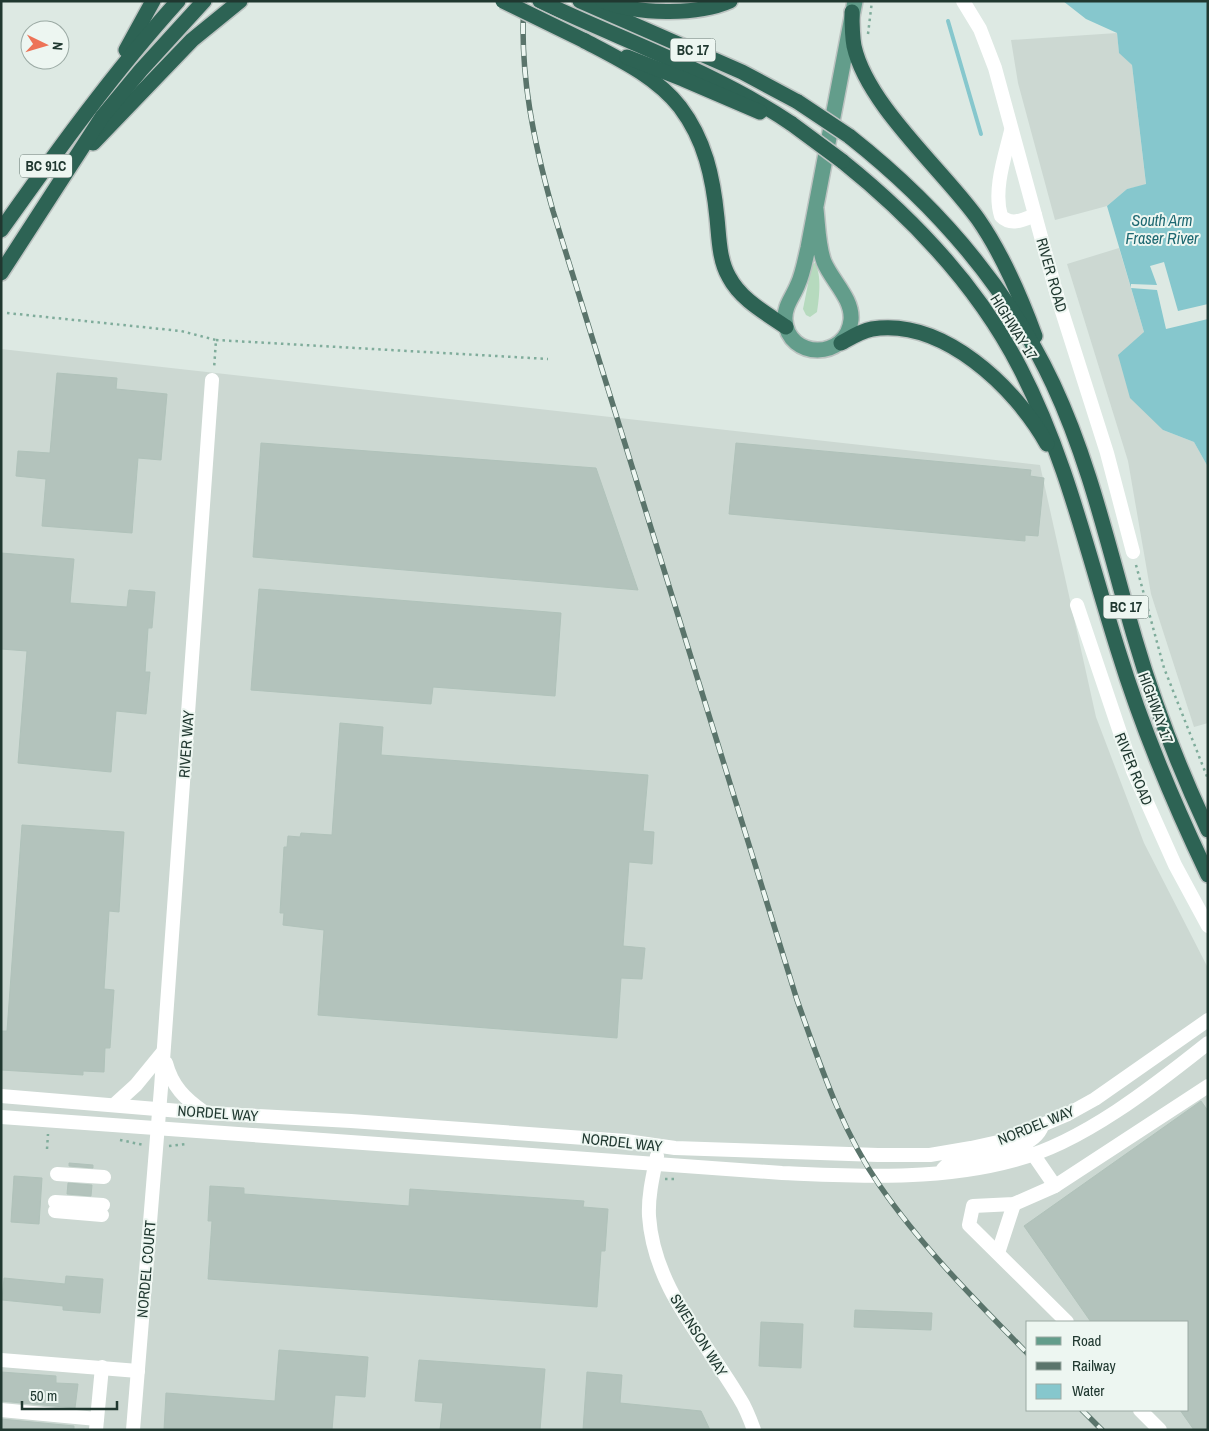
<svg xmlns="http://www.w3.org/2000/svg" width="1209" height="1431" font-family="'Archivo Narrow',sans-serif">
<rect width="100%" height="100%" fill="#dde9e3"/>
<g fill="#ccd8d2" fill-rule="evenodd">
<polygon points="1117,33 1119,52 1132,65 1146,185 1127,189 1107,206 1055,220 1018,83 1011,40"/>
<polygon points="1119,248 1144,332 1163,430 1194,442 1208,467 1208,723 1194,727 1151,594 1128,461 1067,264"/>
<path d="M1 349 1040 465 1096 717 1144 843 1208 968V1430H1ZM1028 1322H1188V1410H1028Z"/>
</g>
<path fill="#b6dabe" d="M815 263C822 276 819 298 817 312L810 317 806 315 803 309 812 264Z"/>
<polygon fill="#86c7cd" points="1063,1 1208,1 1208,467 1194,442 1163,430 1130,398 1118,355 1144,332 1107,206 1127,189 1146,184 1132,65 1119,53 1117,33 1086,19"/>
<polygon fill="#dde9e3" points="1164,262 1178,311 1208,304 1208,319 1166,329 1157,290 1131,288 1131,284 1157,285 1150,266"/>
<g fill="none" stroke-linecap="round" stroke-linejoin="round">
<polyline stroke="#86c7cd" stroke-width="4" points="948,21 981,134"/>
</g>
<g fill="#b3c3bc" stroke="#b0c2ba">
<polygon points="57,373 117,378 116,389 167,394 161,460 138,458 132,533 42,526 46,479 16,476 18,451 50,453"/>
<polygon points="261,443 596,468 638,590 253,557"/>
<polygon points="736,443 1031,470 1030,476 1044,478 1038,536 1025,535 1025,541 729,514"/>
<polygon points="1,553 74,559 70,603 127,607 129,590 155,592 152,628 148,628 145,672 150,672 146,714 116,711 111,772 18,763 27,651 1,649"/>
<polygon points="259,589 561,613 555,696 433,687 431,704 251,690"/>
<polygon points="340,723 383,727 381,755 648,775 643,831 654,832 652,864 629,862 623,946 645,948 642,979 621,978 617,1038 318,1015 324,930 283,925 284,913 280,913 284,847 287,847 288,836 300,837 301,833 332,835"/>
<polygon points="22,825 124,832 119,912 109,911 104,989 114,990 110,1048 105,1048 104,1072 83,1071 83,1075 1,1070 1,1031 7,1031"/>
<polygon points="1201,1101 1208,1111 1208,1430 1194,1430 1180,1410 1188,1410 1188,1322 1091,1322 1024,1226"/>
<polygon points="69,1163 93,1165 93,1168 69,1166"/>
<polygon points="14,1176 42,1178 39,1224 11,1222"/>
<polygon points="68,1183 92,1185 91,1196 67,1194"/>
<polygon points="210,1186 244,1188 244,1194 409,1206 410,1189 584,1201 583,1207 608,1209 605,1251 601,1251 597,1307 208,1279 212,1221 208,1221"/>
<polygon points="66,1276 103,1279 100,1313 63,1310 63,1306 2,1300 4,1278 65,1284"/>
<polygon points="855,1310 932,1313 931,1330 854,1327"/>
<polygon points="761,1322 803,1324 801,1368 759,1366"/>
<polygon points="279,1350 368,1357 365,1397 335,1395 332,1430 164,1430 166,1393 275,1401"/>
<polygon points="419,1360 545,1369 540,1430 440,1430 443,1403 415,1401"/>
<polygon points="1,1372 56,1376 56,1383 78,1384 75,1408 1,1401"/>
<polygon points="587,1372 622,1375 620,1403 701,1411 710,1430 583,1430"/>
<polygon points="1,1419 74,1426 74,1430 1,1430"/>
</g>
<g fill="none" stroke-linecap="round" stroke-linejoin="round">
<g stroke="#bcc3c1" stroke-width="18">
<path id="major" d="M816 209C818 227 818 246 824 262 832 281 853 299 851 320 847 360 788 360 785 320 784 306 793 297 798 284 803 273 805 260 808 248L855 1"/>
</g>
<g stroke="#bcc3c1" stroke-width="18">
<g id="highway">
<path d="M540 1C624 41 715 72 792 124"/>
<polyline points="580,1 742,72 798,102"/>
<path d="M603 1C637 14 696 16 730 1"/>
<path d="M852 12C852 23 852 35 854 46 867 105 943 170 978 219 1003 255 1020 295 1035 336"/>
<path d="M583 40C617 58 656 76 680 107 705 140 713 177 717 218 719 237 719 260 729 277 741 300 766 313 786 327"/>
<polyline points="126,50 153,1"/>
<polyline points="627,57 683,79 760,112"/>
<path d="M849 136C934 203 1007 286 1053 384 1091 465 1110 554 1135 639 1154 704 1179 768 1208 830"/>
<polyline points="93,143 192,40 240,1"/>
<path d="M842 161C913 218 978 286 1020 368 1066 457 1088 555 1118 650 1142 728 1173 802 1208 875"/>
<path d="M1 230C57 151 113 73 178 1"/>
<polyline points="1,273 102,117 141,70 204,1"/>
<path d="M841 343C850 338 861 331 872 329 943 318 1015 387 1047 444"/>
</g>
</g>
<g stroke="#7fac9b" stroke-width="2.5" stroke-dasharray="2.5 4" stroke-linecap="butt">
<polyline points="868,34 872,1"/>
<polyline points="7,313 181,331 216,340 214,369"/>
<polyline points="216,340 548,359"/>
<polyline points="1136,565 1164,668 1208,779"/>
<polyline points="120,1140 144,1145"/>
<polyline points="169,1146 186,1144"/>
<polyline points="47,1149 48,1134"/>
<polyline points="665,1179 677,1179"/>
</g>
<g stroke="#fff" stroke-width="14">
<polyline points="963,1 980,29 995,68 1058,299 1107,453 1133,552"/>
<path d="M1011 131C1005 156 993 190 1001 216 1011 226 1023 220 1035 215"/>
<polyline points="1077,605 1133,771 1175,865 1208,926"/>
<path d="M166 1063C172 1086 185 1099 204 1112"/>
<polyline points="1,1096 204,1113 351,1121 626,1141 675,1148 878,1155 930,1155 971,1148 1007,1140 1068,1114 1095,1099 1208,1020"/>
<polyline points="114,1105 136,1085 163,1052"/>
<path d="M1 1117 782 1173C860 1176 939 1181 1015 1160 1082 1143 1154 1086 1208 1043"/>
<polyline points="1033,1154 1055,1186 1014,1204 973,1206 969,1225 1067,1322"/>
<path d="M657 1156C653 1175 648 1196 649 1216 654 1289 705 1339 740 1399 746 1408 750 1419 754 1430"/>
<path d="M943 1169 948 1164C973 1159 1034 1152 1042 1126"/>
<polyline points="57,1174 104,1177"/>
<polyline points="1055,1186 1208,1086"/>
<polyline points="55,1202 103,1205"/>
<polyline points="55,1211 102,1215"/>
<polyline points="998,1253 1014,1204"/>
<polyline points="1,1360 138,1371"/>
<polyline points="1,1410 97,1419"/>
<polyline points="1140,1410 1160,1430"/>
<polyline points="96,1430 102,1367"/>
<polyline points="133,1430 161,1088 212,380"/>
</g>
<use href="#major" stroke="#639d8b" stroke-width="15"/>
<use href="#highway" stroke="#2d6354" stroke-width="15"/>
<g stroke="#5a746b" stroke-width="5.5">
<g id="rail">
<path d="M524 1C519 73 534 143 553 211L797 1000C820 1064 841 1130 880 1186 922 1247 976 1301 1028 1354"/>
<polyline points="1082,1410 1102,1430"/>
</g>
</g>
<use href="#rail" stroke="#edf6f1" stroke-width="4" stroke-dasharray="11" stroke-linecap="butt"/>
<g stroke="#bcc3c1" stroke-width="18" stroke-linecap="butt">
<g id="highway-bridge">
<polyline points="503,1 583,40"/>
<polyline points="798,102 849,136"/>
<polyline points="792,124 842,161"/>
</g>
</g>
<use href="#highway-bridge" stroke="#2d6354" stroke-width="15"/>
</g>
<g text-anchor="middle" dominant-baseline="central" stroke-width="4" stroke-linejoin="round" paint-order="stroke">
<g fill="#edf6f1" stroke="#5e716a" stroke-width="1">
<rect x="670.5" y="38.5" width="45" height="23" rx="4"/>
<rect x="20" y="154.5" width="52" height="23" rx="4"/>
<rect x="1103.5" y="595.5" width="45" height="23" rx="4"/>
</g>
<g font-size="14" font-weight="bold" fill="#203830">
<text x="693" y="50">BC 17</text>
<text x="46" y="166">BC 91C</text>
<text x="1126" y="607">BC 17</text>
</g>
<g font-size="15" fill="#203830" stroke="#edf6f1">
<text transform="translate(1052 275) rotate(74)">RIVER ROAD</text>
<text transform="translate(1014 327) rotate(58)">HIGHWAY 17</text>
<text transform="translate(1156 708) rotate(70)">HIGHWAY 17</text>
<text transform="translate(186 744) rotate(-86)">RIVER WAY</text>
<text transform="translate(1134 769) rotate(68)">RIVER ROAD</text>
<text transform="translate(218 1113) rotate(4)">NORDEL WAY</text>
<text transform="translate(1036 1125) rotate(-22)">NORDEL WAY</text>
<text transform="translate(622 1142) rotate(6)">NORDEL WAY</text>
<text transform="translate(146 1269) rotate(-85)">NORDEL COURT</text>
<text transform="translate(699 1335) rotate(58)">SWENSON WAY</text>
</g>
<g font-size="16" font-style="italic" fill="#1d6871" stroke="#edf6f1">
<text x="1162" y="220">South Arm<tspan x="1162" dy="18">Fraser River</tspan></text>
</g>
</g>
<rect width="1209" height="1431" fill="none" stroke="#203830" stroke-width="5"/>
<rect x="1026" y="1321" width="162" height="90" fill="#edf6f1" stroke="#9baaa4"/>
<rect x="1036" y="1337" width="25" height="8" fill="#639d8b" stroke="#9baaa4"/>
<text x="1072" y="1346" font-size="15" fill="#203830">Road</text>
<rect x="1036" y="1362" width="25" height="8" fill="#5a746b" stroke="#9baaa4"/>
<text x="1072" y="1371" font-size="15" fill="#203830">Railway</text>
<rect x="1036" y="1384" width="25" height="15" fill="#86c7cd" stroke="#9baaa4"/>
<text x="1072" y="1396" font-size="15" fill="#203830">Water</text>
<g transform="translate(45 45) rotate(95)"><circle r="24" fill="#edf6f1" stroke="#9baaa4"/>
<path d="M0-4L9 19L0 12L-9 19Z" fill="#ed7357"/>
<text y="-8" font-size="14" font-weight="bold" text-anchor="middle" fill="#203830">N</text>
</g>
<path d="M22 1401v8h95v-8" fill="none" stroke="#203830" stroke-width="2.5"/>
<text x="30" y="1401" font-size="15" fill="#203830" stroke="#edf6f1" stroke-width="4" paint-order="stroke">50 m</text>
</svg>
